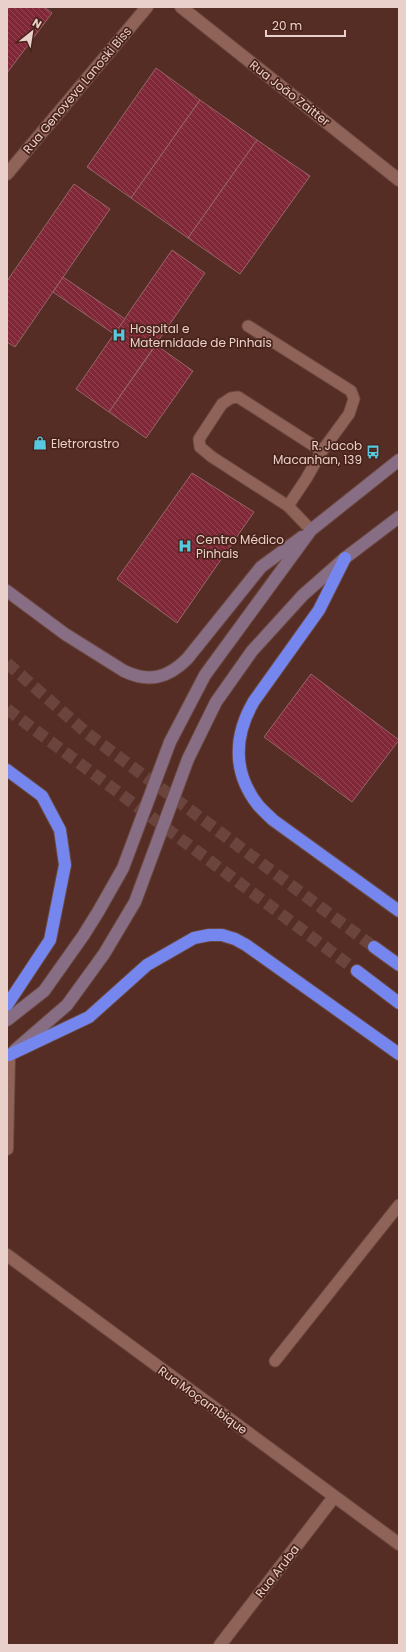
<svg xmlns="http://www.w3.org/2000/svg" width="406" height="1652" font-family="Poppins,sans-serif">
<defs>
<pattern id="building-back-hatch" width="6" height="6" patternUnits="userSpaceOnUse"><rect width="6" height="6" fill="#812838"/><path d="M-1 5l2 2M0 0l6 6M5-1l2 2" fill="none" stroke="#934653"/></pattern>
</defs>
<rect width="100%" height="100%" fill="#552d24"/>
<g fill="url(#building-back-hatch)" stroke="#946569">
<polygon points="7,7 44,7 52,13 7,73"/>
<polygon points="156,68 200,100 131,198 87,167"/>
<polygon points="200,100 257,140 188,238 131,198"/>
<polygon points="257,140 310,176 240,274 188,238"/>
<polygon points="74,184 110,209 15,347 7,342 7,281"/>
<polygon points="172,250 205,273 109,412 76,389"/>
<polygon points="63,277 125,319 114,334 53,292"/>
<polygon points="156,345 193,371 146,438 109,412"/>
<polygon points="192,473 254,512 177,623 117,579"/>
<polygon points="311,674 399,740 352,802 264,737"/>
</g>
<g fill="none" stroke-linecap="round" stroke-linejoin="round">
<g stroke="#6b453d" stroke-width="12" stroke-dasharray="12 6" stroke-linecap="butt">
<polyline points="7,663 88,734 374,947"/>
<polyline points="7,709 357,971"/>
</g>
<g stroke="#6b4941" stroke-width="13">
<g id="lane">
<polyline points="248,326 351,391 354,399 349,414 322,451 306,479 288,506"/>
<polyline points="311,530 288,506 212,457 200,447 199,439 222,404 231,398 238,397 322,451"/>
<polyline points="275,1361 399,1205"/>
</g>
</g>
<g stroke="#6b4941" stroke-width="14">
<g id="street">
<polyline points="181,7 399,180"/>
<polyline points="7,174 147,7"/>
<polyline points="7,1149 9,1055"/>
<polyline points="7,1255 399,1544"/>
<polyline points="220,1645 334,1497"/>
</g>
</g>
<g stroke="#6b4941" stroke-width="14">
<g id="secondary">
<path d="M7 591 65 634 124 671C149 683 168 678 187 659L261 567 302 537"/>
<polyline points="7,1020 44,991 83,936 98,912 123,868 170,742 205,675 311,530 399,460"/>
<polyline points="15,1050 67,1005 104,954 135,902 188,759 216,702 252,651 303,595 345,558 399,517"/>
</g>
</g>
<g stroke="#6b4941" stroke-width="14">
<g id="highway">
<path d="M345 558 319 610 254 701C234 735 232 772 258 805 262 810 268 815 273 820L399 911"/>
<polyline points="7,770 42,796 60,830 65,865 50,940 7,1005"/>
<polyline points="374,947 399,965"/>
<polyline points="357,971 399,1003"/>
<polyline points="9,1055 89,1017 147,965 194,938 209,935 222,935 235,939 246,945 399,1054"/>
</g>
</g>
<use href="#lane" stroke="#906358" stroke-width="11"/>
<use href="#street" stroke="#906358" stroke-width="12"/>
<use href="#secondary" stroke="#886e85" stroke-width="12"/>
<use href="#highway" stroke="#7587ef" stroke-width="12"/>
</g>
<defs>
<g id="hospital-bare" transform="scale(1.08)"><path d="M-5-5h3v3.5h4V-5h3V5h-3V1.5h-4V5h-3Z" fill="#56c9e1" stroke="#49231a" stroke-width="2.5" paint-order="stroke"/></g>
<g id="shop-bare" transform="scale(1.08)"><path d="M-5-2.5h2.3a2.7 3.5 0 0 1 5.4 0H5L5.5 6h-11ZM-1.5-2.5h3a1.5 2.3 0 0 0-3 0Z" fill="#56c9e1" stroke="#49231a" stroke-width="2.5" paint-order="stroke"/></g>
<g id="bus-bare" transform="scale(1.08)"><path d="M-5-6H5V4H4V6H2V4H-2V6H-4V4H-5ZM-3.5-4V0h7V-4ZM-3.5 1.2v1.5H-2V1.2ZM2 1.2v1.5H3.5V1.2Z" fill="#56c9e1" stroke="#49231a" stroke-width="2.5" paint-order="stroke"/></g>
</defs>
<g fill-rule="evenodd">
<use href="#hospital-bare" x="119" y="335"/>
<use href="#shop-bare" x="40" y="443"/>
<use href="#bus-bare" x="373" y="452"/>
<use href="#hospital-bare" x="185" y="546"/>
</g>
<g text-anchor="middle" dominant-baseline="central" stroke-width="3.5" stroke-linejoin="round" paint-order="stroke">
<g font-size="12" fill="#ead0ca" stroke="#49231a">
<text transform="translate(77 90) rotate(-50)">Rua Genoveva Lanoski Biss</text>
<text transform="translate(290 93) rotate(38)">Rua João Zaitter</text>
<text transform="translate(203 1400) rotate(36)">Rua Moçambique</text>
<text transform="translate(277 1571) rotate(-52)">Rua Aruba</text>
</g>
<g font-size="12" fill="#ead0ca" stroke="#49231a" text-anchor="start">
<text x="130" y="328">Hospital e<tspan x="130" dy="14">Maternidade de Pinhais</tspan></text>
<text x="51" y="443">Eletrorastro</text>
<text x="362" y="445" text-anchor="end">R. Jacob<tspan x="362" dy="14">Macanhan, 139</tspan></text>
<text x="196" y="539">Centro Médico<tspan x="196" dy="14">Pinhais</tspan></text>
</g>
</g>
<rect width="406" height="1652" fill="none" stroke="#ead0ca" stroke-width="16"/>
<g transform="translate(32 32) rotate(30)" stroke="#49231a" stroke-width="3" paint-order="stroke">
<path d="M0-3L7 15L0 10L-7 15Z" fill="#ead0ca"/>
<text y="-6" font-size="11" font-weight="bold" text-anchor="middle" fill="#ead0ca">N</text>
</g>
<path d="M266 30v6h79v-6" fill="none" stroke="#ead0ca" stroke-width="2"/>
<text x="272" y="30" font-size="12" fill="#ead0ca" stroke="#49231a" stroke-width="3" paint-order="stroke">20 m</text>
</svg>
